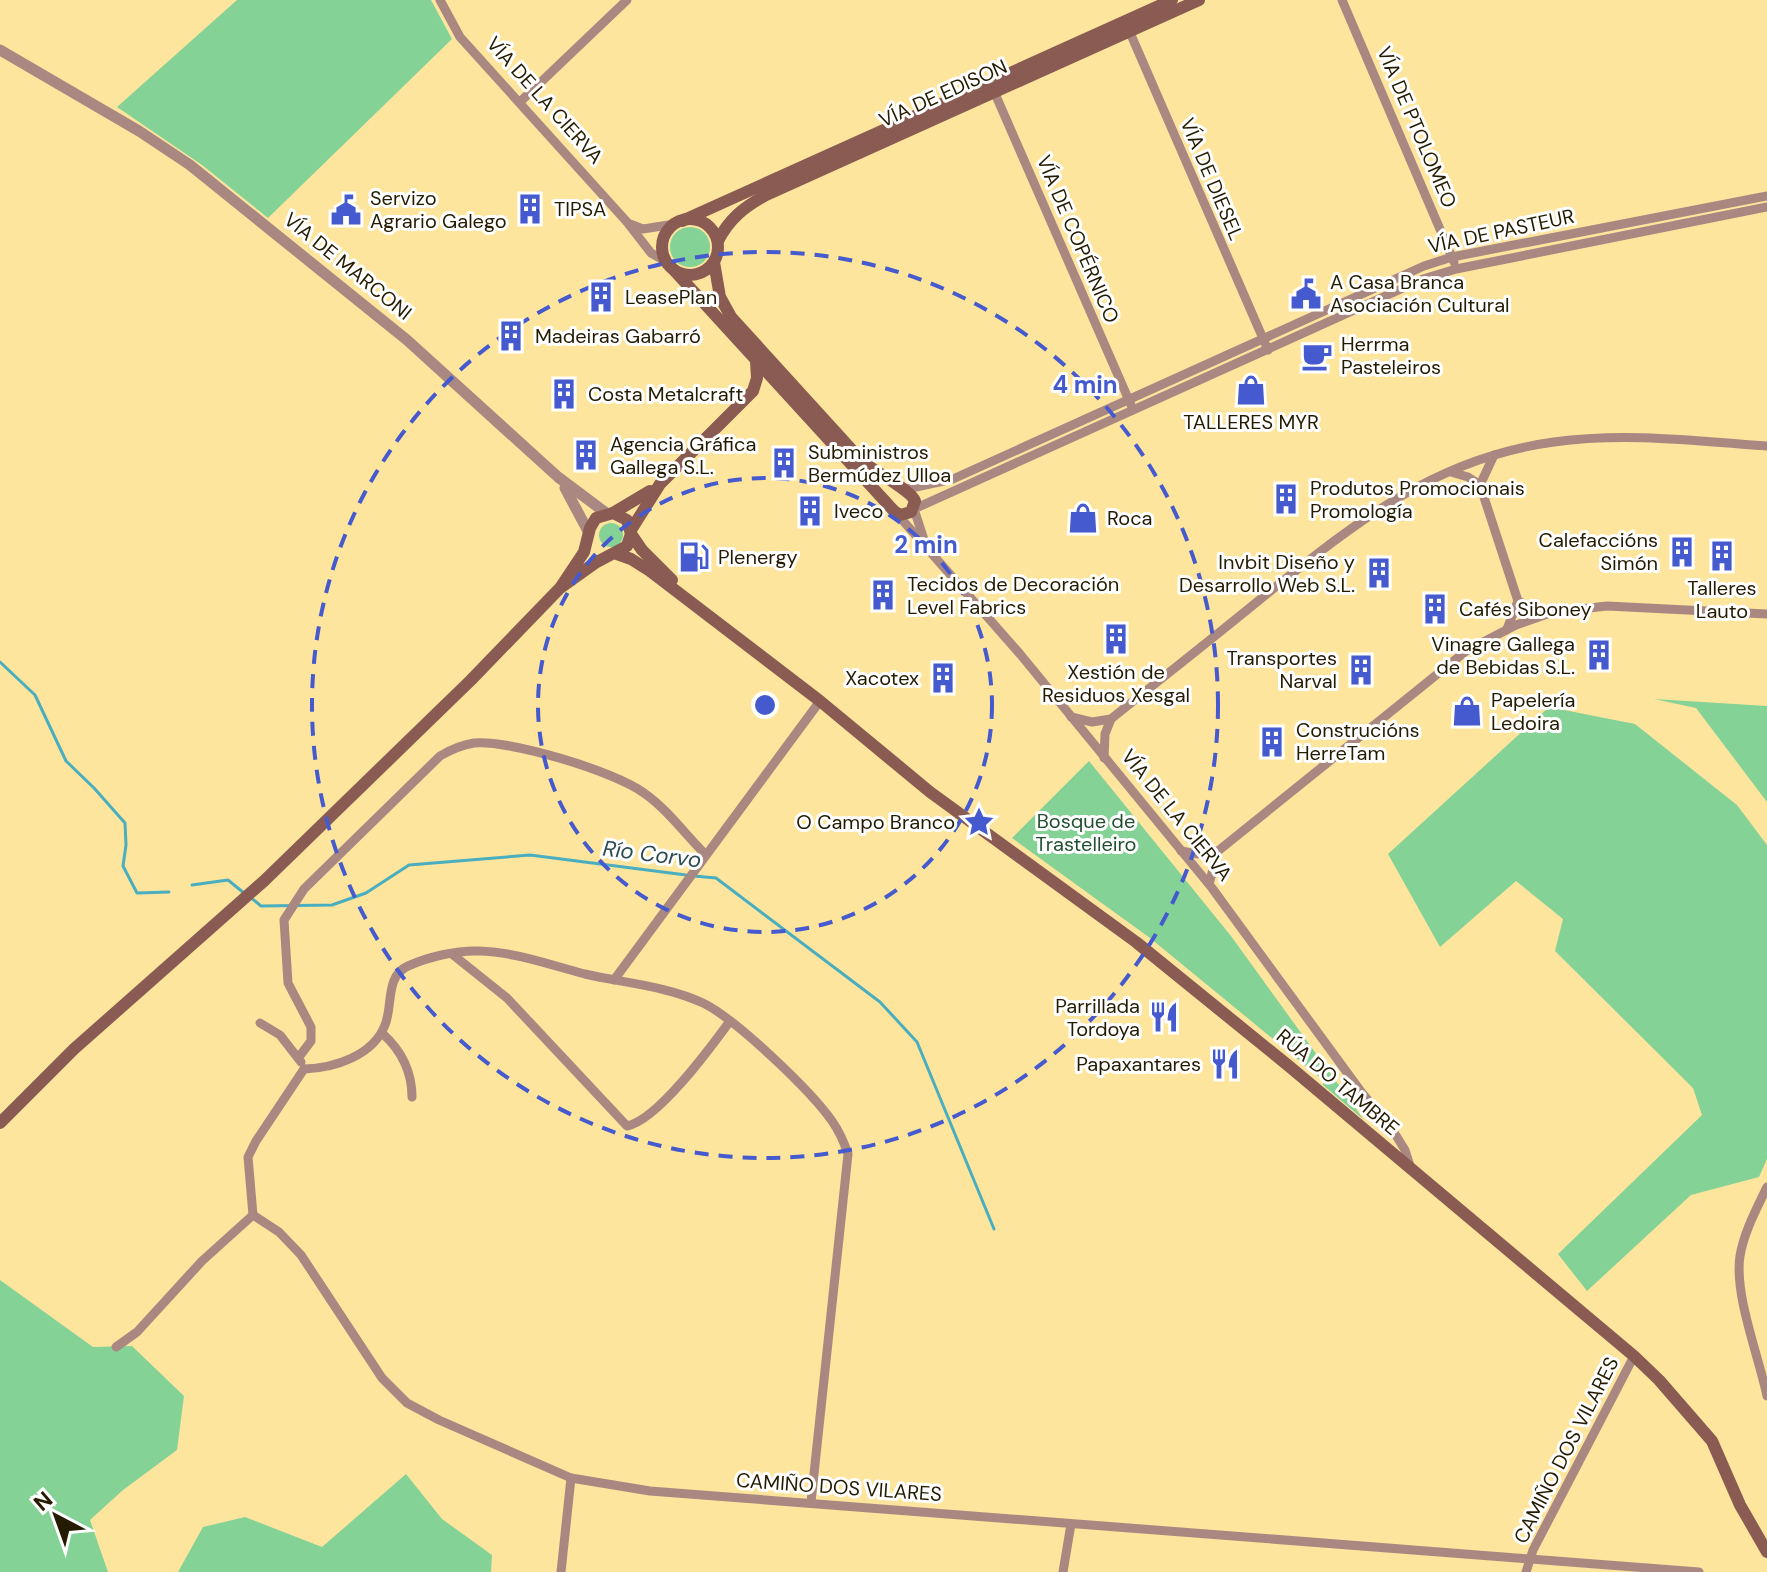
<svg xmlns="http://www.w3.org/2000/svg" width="1767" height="1572" font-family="'DM Sans',sans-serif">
<rect width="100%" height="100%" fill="#fee59d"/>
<g fill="#85d297">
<polygon points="237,0 431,0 452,39 268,218 202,165 117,107"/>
<circle cx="690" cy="247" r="20"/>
<circle cx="611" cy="535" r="12"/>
<polygon points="1654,699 1767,706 1767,802 1696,708"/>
<polygon points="1549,707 1635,724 1737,805 1767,845 1767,1159 1759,1177 1691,1195 1587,1291 1558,1254 1702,1115 1693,1088 1555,951 1563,919 1516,881 1440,947 1388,854"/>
<polygon points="1089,761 1231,936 1364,1120 1323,1085 1323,1080 1150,938 1012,838"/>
<polygon points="0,1280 93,1347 132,1346 184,1396 177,1450 123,1490 90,1520 108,1572 0,1572"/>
<polygon points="406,1474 442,1519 492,1555 491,1572 178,1572 203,1527 245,1517 322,1547"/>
</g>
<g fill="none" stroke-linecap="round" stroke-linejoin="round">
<g stroke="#49aebf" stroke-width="3">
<polyline points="0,662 35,695 66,761 94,788 125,823 126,845 123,866 137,893 169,892"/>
<polyline points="694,876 716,878 880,1002 917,1042 994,1229"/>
<polyline points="192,885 228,880 244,893"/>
<polyline points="250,897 261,906 332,905 366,893 409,865 530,855 686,875"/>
</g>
<g stroke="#aa8882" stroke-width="9">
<polyline points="440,0 460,37 627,222 651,253 667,262"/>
<polyline points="1342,0 1454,262"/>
<polyline points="1128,28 1268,350"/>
<polyline points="993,89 1131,405"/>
<polyline points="520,102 627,0"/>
<polyline points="630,224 643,229 675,224"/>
<polyline points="1451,472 1468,477 1480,485 1518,601 1507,629"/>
<polyline points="1480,485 1494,455"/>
<polyline points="902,490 953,479 1424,266 1452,257 1767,196"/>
<polyline points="897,514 1020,654 1212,888 1362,1093 1392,1129 1405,1150 1411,1169"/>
<polyline points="927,549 914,509 1423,279 1456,269 1767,207"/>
<polyline points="1518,601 1547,614"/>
<path d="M1071 717 1092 722 1111 719C1162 678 1213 638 1263 597 1354 524 1434 458 1554 442 1625 432 1697 441 1767 446"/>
<polyline points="1104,758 1105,734 1111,719"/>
<polyline points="1181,851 1198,854 1218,851 1466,651 1516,625 1553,612 1607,606 1767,614"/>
<polyline points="1209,884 1218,851"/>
<path d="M452 954 507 998 627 1126C658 1120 711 1047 730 1021"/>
<polyline points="614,980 820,701"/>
<polyline points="260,1023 280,1035 301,1062"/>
<path d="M382 1033C402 1051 412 1071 412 1097"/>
<path d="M299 1057 311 1041V1027L288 983 284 920 304 889 440 756C450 750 462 745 474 743 511 740 614 771 644 793 667 809 685 834 705 854"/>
<path d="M304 1069C334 1068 373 1056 385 1025 393 1006 385 976 408 966 428 957 457 950 479 951 516 952 550 965 585 974 624 983 667 986 703 1003 736 1019 811 1091 832 1121 839 1131 844 1142 848 1154L811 1502"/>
<path d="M1767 1187C1756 1210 1744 1232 1740 1256 1734 1295 1759 1357 1767 1396"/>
<polyline points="253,1215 279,1232 301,1255 382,1378 407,1403 439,1420 571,1478 650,1491 1699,1572"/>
<polyline points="253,1215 248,1157 256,1141 304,1069"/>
<polyline points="116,1347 137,1332 202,1261 253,1215"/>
<polyline points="561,1572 571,1478"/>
<polyline points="1063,1572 1071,1524"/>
<polyline points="1526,1572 1533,1550 1634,1356"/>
</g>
<g stroke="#aa8882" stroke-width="11">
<polyline points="0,50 139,131 190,165 407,340 558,477 606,513"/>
<polyline points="565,488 589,533"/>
</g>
<g stroke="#8a5b52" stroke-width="12">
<circle cx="690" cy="247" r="28"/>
<polyline points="682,221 1172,0"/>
<path d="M718 241C729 219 744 207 766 195L1199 0"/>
<path d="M672 268 894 511 900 515 911 512 915 501C911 490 875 472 862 461L731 317 720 297 714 262"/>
<polyline points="613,513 650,491"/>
<polyline points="631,530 660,484 753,391 757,378 756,361"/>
<polyline points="631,534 642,550 672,580"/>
<polyline points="617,554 631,559 650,571 820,701 930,792 1136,942 1290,1067 1634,1356 1659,1380 1712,1441 1740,1505 1767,1552"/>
<polyline points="0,1123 74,1049 264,881 471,680 560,588 584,552 590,528 596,518 613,513 627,520 631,534 627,546 595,563 560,588"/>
</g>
</g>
<g fill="none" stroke="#445ace" stroke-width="4" stroke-dasharray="14 10">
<circle cx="765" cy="705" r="227"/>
<circle cx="765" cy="705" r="453"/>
</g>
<defs>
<g id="building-bare" transform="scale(2.4)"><path d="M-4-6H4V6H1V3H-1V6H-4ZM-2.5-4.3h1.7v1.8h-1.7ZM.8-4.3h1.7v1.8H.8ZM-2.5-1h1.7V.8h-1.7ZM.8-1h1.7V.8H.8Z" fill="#445ace" stroke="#fff" stroke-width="2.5" paint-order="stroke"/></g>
<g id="civic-bare" transform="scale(2.4)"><path d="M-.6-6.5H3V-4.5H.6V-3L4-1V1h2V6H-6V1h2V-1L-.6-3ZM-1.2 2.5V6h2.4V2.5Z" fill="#445ace" stroke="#fff" stroke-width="2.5" paint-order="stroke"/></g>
<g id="cafe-bare" transform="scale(2.4)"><path d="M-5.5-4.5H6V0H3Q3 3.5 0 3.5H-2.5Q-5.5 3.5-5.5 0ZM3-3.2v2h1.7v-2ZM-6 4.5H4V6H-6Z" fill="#445ace" stroke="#fff" stroke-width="2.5" paint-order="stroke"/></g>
<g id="shop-bare" transform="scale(2.4)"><path d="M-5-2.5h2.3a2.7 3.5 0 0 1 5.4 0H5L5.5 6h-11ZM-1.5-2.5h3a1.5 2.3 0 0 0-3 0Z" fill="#445ace" stroke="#fff" stroke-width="2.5" paint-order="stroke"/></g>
<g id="fuel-bare" transform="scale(2.4)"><path d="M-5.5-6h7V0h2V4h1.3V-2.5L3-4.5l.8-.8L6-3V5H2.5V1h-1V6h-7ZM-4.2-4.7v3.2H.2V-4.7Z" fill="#445ace" stroke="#fff" stroke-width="2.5" paint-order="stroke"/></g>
<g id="sight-bare" transform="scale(2.4)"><path d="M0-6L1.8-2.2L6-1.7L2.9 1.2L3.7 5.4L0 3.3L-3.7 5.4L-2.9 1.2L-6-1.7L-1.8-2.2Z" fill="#445ace" stroke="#fff" stroke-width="2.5" paint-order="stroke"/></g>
<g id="restaurant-bare" transform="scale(2.4)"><path d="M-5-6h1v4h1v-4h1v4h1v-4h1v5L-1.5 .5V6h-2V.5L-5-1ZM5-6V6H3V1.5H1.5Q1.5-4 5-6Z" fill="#445ace" stroke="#fff" stroke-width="2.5" paint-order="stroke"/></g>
</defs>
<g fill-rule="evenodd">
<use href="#building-bare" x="530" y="209"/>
<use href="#civic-bare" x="346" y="210"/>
<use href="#civic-bare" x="1306" y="294"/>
<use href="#building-bare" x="601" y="297"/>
<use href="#building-bare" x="511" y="336"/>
<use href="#cafe-bare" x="1317" y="356"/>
<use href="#shop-bare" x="1251" y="390"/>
<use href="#building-bare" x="564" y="394"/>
<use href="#building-bare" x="586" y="455"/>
<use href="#building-bare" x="784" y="463"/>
<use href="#building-bare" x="1286" y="499"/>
<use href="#building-bare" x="810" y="511"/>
<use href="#shop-bare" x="1083" y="518"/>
<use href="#building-bare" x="1682" y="552"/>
<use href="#building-bare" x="1722" y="556"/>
<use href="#fuel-bare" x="694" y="557"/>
<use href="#building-bare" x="1379" y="573"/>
<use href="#building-bare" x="883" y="595"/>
<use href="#building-bare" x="1435" y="609"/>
<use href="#building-bare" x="1116" y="639"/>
<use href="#building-bare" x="1599" y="655"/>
<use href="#building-bare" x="1361" y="670"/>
<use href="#building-bare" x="943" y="678"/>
<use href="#shop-bare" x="1467" y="711"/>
<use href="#building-bare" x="1272" y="742"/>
<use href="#sight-bare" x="979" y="822"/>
<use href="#restaurant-bare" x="1164" y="1017"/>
<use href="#restaurant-bare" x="1225" y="1064"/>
</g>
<g text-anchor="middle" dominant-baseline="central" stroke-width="6" stroke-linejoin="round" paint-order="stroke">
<g font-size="20" fill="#251b00" stroke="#fff">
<text transform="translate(943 93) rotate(-24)">VÍA DE EDISON</text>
<text transform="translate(545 100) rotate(48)">VÍA DE LA CIERVA</text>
<text transform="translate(1417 127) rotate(67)">VÍA DE PTOLOMEO</text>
<text transform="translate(1212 179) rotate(67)">VÍA DE DIESEL</text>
<text transform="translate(1501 231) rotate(-12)">VÍA DE PASTEUR</text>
<text transform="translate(1078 239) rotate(67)">VÍA DE COPÉRNICO</text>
<text transform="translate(348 266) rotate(39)">VÍA DE MARCONI</text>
<text transform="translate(1177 815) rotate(51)">VÍA DE LA CIERVA</text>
<text transform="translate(1338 1082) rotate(40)">RÚA DO TAMBRE</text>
<text transform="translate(1566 1450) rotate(-63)">CAMIÑO DOS VILARES</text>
<text transform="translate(839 1487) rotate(4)">CAMIÑO DOS VILARES</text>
</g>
<g font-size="20" fill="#251b00" stroke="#fff" text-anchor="start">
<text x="370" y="198">Servizo<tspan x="370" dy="23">Agrario Galego</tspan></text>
<text x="554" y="209">TIPSA</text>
<text x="1330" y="282">A Casa Branca<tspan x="1330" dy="23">Asociación Cultural</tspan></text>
<text x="625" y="297">LeasePlan</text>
<text x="535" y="336">Madeiras Gabarró</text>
<text x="1341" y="344">Herrma<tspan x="1341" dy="23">Pasteleiros</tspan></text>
<text x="588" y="394">Costa Metalcraft</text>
<text x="1251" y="422" text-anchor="middle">TALLERES MYR</text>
<text x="610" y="444">Agencia Gráfica<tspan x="610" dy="23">Gallega S.L.</tspan></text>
<text x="808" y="452">Subministros<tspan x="808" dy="23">Bermúdez Ulloa</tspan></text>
<text x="1310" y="488">Produtos Promocionais<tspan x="1310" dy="23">Promología</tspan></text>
<text x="834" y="511">Iveco</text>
<text x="1107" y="518">Roca</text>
<text x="1658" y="540" text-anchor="end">Calefaccións<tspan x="1658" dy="23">Simón</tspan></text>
<text x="718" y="557">Plenergy</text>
<text x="1355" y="562" text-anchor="end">Invbit Diseño y<tspan x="1355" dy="23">Desarrollo Web S.L.</tspan></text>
<text x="907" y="584">Tecidos de Decoración<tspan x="907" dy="23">Level Fabrics</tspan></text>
<text x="1722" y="588" text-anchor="middle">Talleres<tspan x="1722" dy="23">Lauto</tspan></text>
<text x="1459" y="609">Cafés Siboney</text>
<text x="1575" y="644" text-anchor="end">Vinagre Gallega<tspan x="1575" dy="23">de Bebidas S.L.</tspan></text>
<text x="1337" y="658" text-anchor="end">Transportes<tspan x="1337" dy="23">Narval</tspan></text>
<text x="1116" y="672" text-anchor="middle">Xestión de<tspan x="1116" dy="23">Residuos Xesgal</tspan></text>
<text x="919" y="678" text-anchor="end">Xacotex</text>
<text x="1491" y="700">Papelería<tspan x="1491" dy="23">Ledoira</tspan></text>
<text x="1296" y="730">Construcións<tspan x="1296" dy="23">HerreTam</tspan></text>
<text x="955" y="822" text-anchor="end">O Campo Branco</text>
<text x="1140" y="1006" text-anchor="end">Parrillada<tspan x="1140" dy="23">Tordoya</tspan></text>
<text x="1201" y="1064" text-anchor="end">Papaxantares</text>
</g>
<g font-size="20" fill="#22502f" stroke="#fff">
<text x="1086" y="821">Bosque de<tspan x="1086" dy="23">Trastelleiro</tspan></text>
</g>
<g font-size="22" font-style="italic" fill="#2d4c52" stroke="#fff">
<text transform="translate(652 854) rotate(7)">Río Corvo</text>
</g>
</g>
<circle cx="765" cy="705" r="12" fill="#445ace" stroke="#fff" stroke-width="4"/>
<g font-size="24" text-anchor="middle" font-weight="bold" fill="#445ace" stroke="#fff" stroke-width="6" stroke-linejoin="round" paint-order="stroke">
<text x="1085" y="393">4 min</text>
<text x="926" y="553">2 min</text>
</g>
<g transform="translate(56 1516) rotate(319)" stroke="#ffffff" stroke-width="6" paint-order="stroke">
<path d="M0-6L14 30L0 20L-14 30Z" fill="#251b00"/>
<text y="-12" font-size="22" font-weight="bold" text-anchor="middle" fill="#251b00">N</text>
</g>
</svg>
